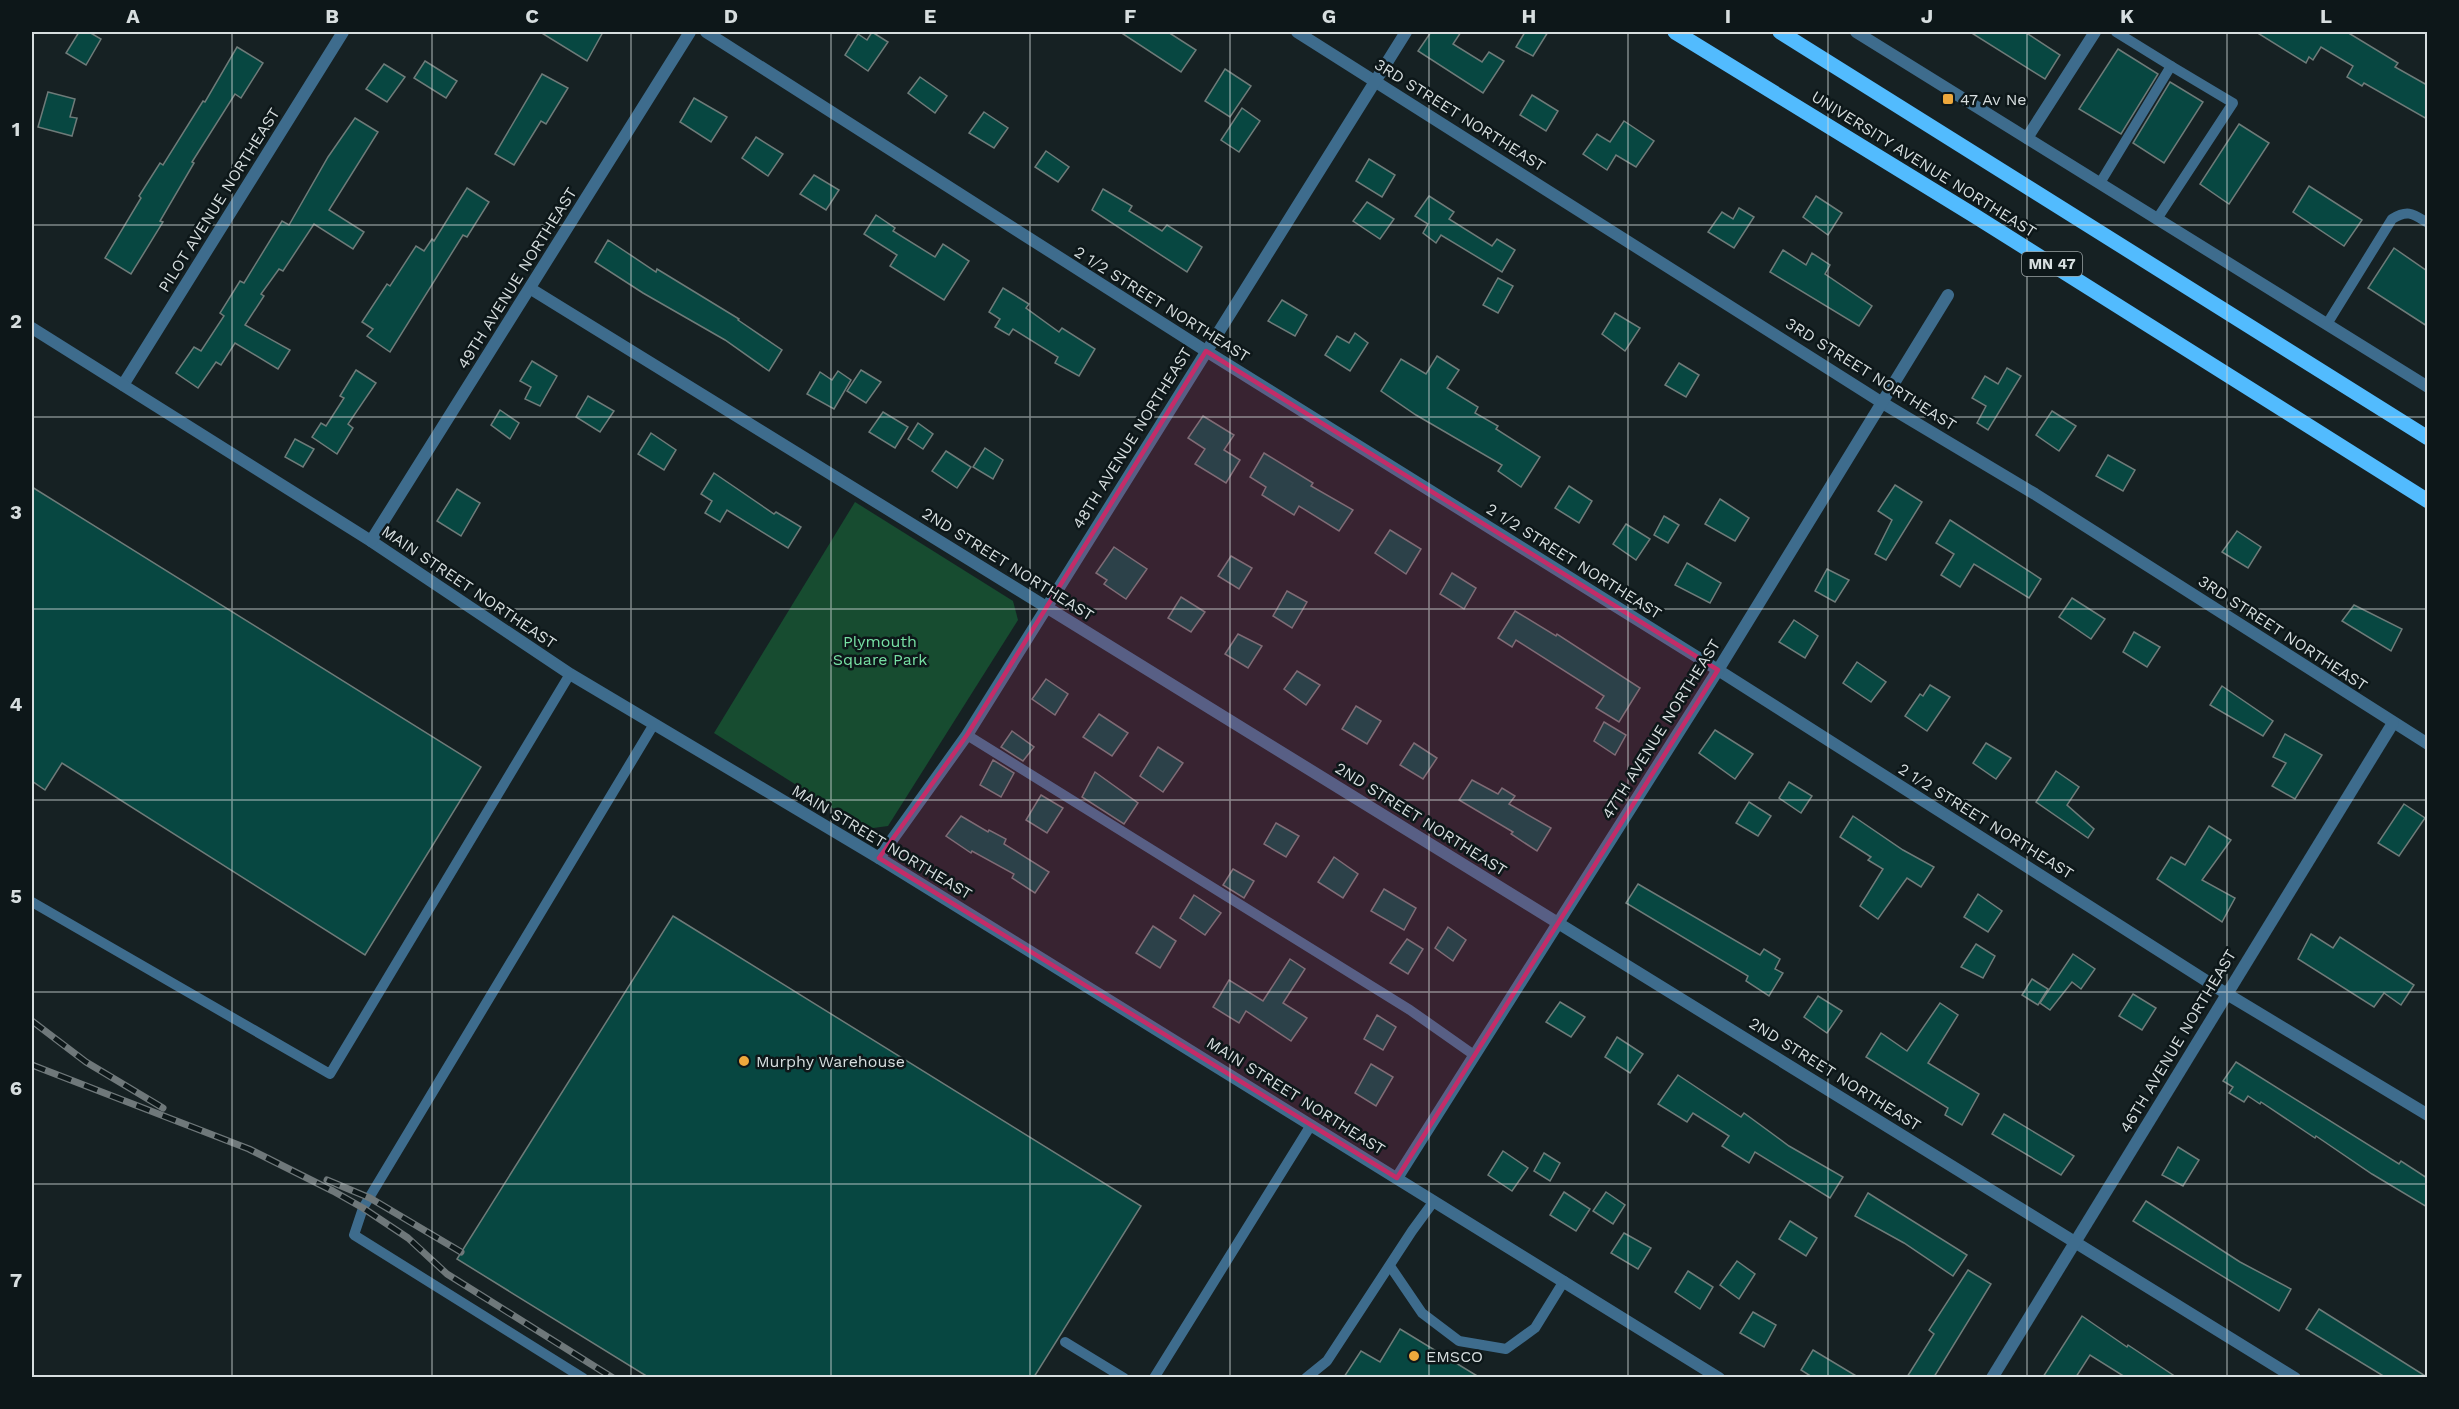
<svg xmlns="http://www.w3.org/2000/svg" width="2459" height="1409" font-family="'Work Sans',sans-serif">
<rect width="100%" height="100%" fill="#162123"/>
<polygon fill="#174c30" points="855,502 1013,601 1018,620 888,826 866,829 714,733"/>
<g fill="#074741" stroke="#6e7b79" stroke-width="1.5">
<polygon points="79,32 89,32 101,39 86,65 66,53"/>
<polygon points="540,32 603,32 587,61"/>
<polygon points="872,32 888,42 868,71 845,55 858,34 867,40"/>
<polygon points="1120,32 1168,32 1196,50 1181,72"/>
<polygon points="1431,32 1461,32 1453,44 1482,62 1489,52 1504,61 1483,93 1418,51"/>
<polygon points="1525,32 1548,32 1533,56 1516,47"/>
<polygon points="1970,32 2025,32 2060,55 2045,79"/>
<polygon points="2256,32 2347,32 2398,63 2395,67 2427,85 2427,119 2364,83 2362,86 2347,77 2353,66 2321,47 2313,60 2309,57 2306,63"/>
<polygon points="237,47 263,63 241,98 235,94 192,162 194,163 160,221 163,222 131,274 105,258 141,198 139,196 160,163 163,165 203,101 205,102"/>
<polygon points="2118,49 2158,74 2121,134 2079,109"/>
<polygon points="425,61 457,81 446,98 414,78"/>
<polygon points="384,64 405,77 387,102 366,89"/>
<polygon points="1225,69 1251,86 1230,117 1205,101"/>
<polygon points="542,74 568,88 546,124 541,121 514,165 495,154"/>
<polygon points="920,77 947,96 935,113 908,93"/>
<polygon points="2170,82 2203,102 2164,163 2133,143"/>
<polygon points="48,92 75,99 70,117 77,118 72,136 38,127"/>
<polygon points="1532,95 1558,111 1546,131 1520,115"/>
<polygon points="694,98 727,117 711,142 680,122"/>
<polygon points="1242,108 1260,121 1239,152 1221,140"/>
<polygon points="984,112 1008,128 994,148 969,133"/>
<polygon points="355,118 378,132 329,210 364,232 353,249 314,224 283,271 279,269 261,294 264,296 245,325 290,350 278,369 235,343 221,365 216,362 198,388 176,373 194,347 201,351 224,316 220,313 240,281 244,283 282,221 289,225 328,157"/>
<polygon points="1624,121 1654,141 1636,167 1616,155 1607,170 1583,154 1597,134 1610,142"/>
<polygon points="2239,124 2269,143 2229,204 2200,184"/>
<polygon points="756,137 783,154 768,176 742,158"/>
<polygon points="1046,151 1069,167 1058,182 1035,167"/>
<polygon points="1369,159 1395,175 1382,197 1356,181"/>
<polygon points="814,175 839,190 826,210 800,194"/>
<polygon points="2309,186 2362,220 2344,246 2293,212"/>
<polygon points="467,188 489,202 467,237 463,235 390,352 367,336 373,329 362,322 387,284 390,286 416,246 424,251 432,239 434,241"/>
<polygon points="1103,189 1132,206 1129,211 1162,231 1167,225 1202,247 1187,272 1092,210"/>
<polygon points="1429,196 1454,212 1449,219 1492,246 1497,239 1515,250 1502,272 1441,235 1436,243 1423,233 1428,224 1415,216"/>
<polygon points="1816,196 1842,213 1828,235 1803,217"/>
<polygon points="1367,202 1394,219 1380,239 1353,221"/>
<polygon points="1739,208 1754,217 1734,248 1708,232 1722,212 1733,219"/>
<polygon points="876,215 895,228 893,231 935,257 943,244 969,261 944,300 890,266 897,255 864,234"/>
<polygon points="608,240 656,272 657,269 739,319 738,320 782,350 769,371 725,340 643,293 595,262"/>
<polygon points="2394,248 2427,271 2427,326 2368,288"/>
<polygon points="1783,250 1806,265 1812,253 1830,265 1825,274 1872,306 1859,326 1770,272"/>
<polygon points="1498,278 1513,286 1498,313 1483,305"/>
<polygon points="1003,288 1029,304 1026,308 1059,332 1062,328 1095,349 1079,376 1055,363 1058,357 1013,329 1009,335 995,327 1000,319 989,312"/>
<polygon points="1282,300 1307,315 1295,336 1268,321"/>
<polygon points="1615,313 1640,328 1625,351 1602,334"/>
<polygon points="1355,333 1368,343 1350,371 1325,355 1337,336 1349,343"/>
<polygon points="1437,356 1459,370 1447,388 1478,407 1475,413 1498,426 1496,429 1540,457 1521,487 1498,471 1502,465 1416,415 1381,391 1401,359 1426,374"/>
<polygon points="532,361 557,376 540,406 525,399 531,387 520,381"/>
<polygon points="1679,363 1699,375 1686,397 1665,385"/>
<polygon points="2007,368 2021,376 1988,430 1977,423 1986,406 1972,398 1985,376 1998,384"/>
<polygon points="356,370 376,383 348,424 353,428 337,454 312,437 321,423 326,426 344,398 340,396"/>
<polygon points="861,370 881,382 866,403 847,391"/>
<polygon points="838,371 851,380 834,409 807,394 820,372 832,380"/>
<polygon points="588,396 614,411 600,432 576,417"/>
<polygon points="500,410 519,423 510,439 491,425"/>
<polygon points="2052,411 2076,426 2059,451 2036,435"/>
<polygon points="883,412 908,427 895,448 869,432"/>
<polygon points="1203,416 1234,435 1224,450 1240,460 1226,483 1195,464 1205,449 1188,438"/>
<polygon points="918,423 933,434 923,449 908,439"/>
<polygon points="651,433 676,450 664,470 638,454"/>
<polygon points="295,439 314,449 303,467 285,457"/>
<polygon points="985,448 1003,460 993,479 973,467"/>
<polygon points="946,451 971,467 957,488 932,471"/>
<polygon points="1264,453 1313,483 1311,486 1353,510 1339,531 1299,506 1294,515 1262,495 1266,487 1250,477"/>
<polygon points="2108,455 2135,470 2123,491 2096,476"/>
<polygon points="714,473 774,514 776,512 801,527 788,548 727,510 720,522 705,513 712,501 701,494"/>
<polygon points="1895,485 1922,502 1886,560 1875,554 1892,520 1878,511"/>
<polygon points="1569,486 1592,501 1579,523 1555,508"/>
<polygon points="32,487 481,767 365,955 62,763 45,790 32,781"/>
<polygon points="457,489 480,503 461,536 437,521"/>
<polygon points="1720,499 1749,518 1735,541 1705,524"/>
<polygon points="1664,516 1679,525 1668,543 1654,535"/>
<polygon points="1950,520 2041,579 2029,598 1974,564 1960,587 1941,575 1954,554 1936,543"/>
<polygon points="1626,524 1650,539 1636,560 1613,544"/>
<polygon points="1390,530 1421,549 1406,574 1375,553"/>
<polygon points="2237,531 2261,547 2248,568 2222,552"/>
<polygon points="1114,547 1147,569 1126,599 1104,584 1107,580 1096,573"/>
<polygon points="1231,556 1252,568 1239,589 1218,576"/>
<polygon points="1687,563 1721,583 1710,603 1675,585"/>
<polygon points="1827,569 1849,580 1835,602 1815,591"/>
<polygon points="1452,573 1476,588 1464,609 1440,594"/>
<polygon points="1287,591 1307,602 1292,628 1273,616"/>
<polygon points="1181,597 1205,612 1191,632 1168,618"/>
<polygon points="2072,598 2105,619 2091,639 2059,617"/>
<polygon points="2354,605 2402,629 2391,651 2342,621"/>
<polygon points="1515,611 1556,636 1557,634 1640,688 1619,722 1596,708 1604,696 1516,640 1512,647 1498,638"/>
<polygon points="1794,620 1818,636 1805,658 1779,642"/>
<polygon points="2134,632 2160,647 2147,667 2123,652"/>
<polygon points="1238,634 1262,646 1248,668 1225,654"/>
<polygon points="1857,662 1886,682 1871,702 1843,683"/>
<polygon points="1297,671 1320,685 1306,705 1284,689"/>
<polygon points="1046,679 1068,694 1055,715 1032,699"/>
<polygon points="1930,685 1950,697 1927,731 1905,716 1920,694 1923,696"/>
<polygon points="2222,686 2273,721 2263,736 2210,705"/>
<polygon points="1356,706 1381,721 1367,744 1342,729"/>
<polygon points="1099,714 1128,733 1112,756 1083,737"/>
<polygon points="1604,722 1626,735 1615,755 1594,741"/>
<polygon points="1715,730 1753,754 1735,779 1699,753"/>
<polygon points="1012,731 1034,747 1023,761 1001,747"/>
<polygon points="2285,734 2322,755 2295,799 2272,786 2286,763 2273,757"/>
<polygon points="1414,743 1437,758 1423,779 1400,765"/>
<polygon points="1986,743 2011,758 1996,779 1973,763"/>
<polygon points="1158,747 1183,763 1163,792 1140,776"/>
<polygon points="993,760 1014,773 1001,797 980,785"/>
<polygon points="2056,771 2079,787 2067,805 2094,829 2088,838 2036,802"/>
<polygon points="1095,772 1138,803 1124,824 1082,797"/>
<polygon points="1472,780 1498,794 1502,788 1515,796 1509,804 1551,828 1537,851 1511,834 1513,832 1459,800"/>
<polygon points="1789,782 1812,796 1801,813 1779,798"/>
<polygon points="1041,795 1063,808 1047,833 1026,820"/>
<polygon points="1749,802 1771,816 1758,836 1736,823"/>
<polygon points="2404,804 2425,818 2399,856 2378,843"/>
<polygon points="961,816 988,832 989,830 1006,839 1004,844 1049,872 1035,893 1012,878 1014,874 972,851 971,853 946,836"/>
<polygon points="1853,816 1903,850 1934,867 1921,887 1907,878 1878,919 1860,906 1883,869 1868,860 1871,857 1840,837"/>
<polygon points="1276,823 1299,836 1286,857 1264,844"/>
<polygon points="2209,826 2231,840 2202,880 2235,898 2222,922 2157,879 2171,857 2185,865"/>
<polygon points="1334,857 1358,874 1343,898 1318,882"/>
<polygon points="1233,869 1254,881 1244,898 1223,885"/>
<polygon points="1638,884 1760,955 1764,949 1780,959 1775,969 1783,973 1769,996 1746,981 1748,976 1626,903"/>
<polygon points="1384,889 1416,908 1404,930 1371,911"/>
<polygon points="1978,894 2002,911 1988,932 1964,917"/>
<polygon points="1194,895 1221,913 1205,935 1180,918"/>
<polygon points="673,916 1141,1206 1034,1377 648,1377 457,1259"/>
<polygon points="1153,926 1176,941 1160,968 1136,953"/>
<polygon points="1448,927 1466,940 1453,961 1435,948"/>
<polygon points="2311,934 2333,948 2340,937 2414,985 2401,1005 2384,993 2374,1007 2298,959"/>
<polygon points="1407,939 1423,949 1408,974 1390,963"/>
<polygon points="1976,944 1995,956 1983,978 1961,967"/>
<polygon points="2073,954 2095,969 2081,989 2072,982 2050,1010 2040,1003"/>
<polygon points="1290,959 1305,969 1283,1003 1307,1018 1291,1041 1246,1011 1239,1023 1213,1007 1229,980 1263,1001"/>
<polygon points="2032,979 2048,989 2038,1005 2022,995"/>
<polygon points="2133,994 2156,1008 2142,1030 2119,1016"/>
<polygon points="1818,996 1842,1011 1827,1033 1804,1017"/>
<polygon points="1560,1002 1585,1017 1571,1037 1546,1022"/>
<polygon points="1940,1003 1958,1015 1928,1063 1979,1094 1962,1125 1945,1115 1948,1108 1866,1057 1881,1033 1907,1051"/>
<polygon points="1377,1015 1396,1027 1383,1050 1364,1039"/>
<polygon points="1617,1037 1643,1054 1630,1073 1605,1057"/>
<polygon points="2236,1062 2399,1164 2401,1161 2427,1178 2427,1207 2372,1174 2316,1136 2315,1138 2261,1102 2260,1104 2248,1096 2244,1102 2229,1093 2233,1087 2223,1081"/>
<polygon points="1371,1064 1393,1077 1376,1106 1355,1093"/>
<polygon points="1678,1075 1741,1117 1744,1113 1789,1146 1843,1177 1830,1198 1755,1152 1749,1163 1722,1146 1729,1136 1693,1113 1687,1122 1658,1104"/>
<polygon points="2004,1114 2074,1156 2061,1175 1992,1134"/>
<polygon points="2178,1147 2199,1160 2183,1186 2162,1175"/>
<polygon points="1503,1151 1528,1168 1512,1191 1488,1175"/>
<polygon points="1544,1153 1560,1163 1550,1181 1534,1171"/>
<polygon points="1564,1192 1590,1209 1576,1231 1550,1215"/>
<polygon points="1606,1192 1625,1205 1613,1224 1593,1211"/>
<polygon points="1868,1193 1967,1255 1953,1276 1904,1243 1855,1216"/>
<polygon points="2146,1201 2240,1262 2291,1289 2279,1311 2133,1221"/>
<polygon points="1790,1221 1817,1238 1806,1256 1779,1239"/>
<polygon points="1624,1233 1651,1248 1638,1269 1611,1253"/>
<polygon points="1737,1261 1755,1274 1739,1299 1720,1285"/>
<polygon points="1968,1270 1991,1284 1934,1377 1907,1377 1934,1334 1929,1330"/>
<polygon points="1688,1271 1713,1287 1700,1309 1675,1292"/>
<polygon points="2319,1309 2427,1377 2385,1377 2306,1329"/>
<polygon points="1753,1312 1776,1325 1764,1347 1740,1333"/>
<polygon points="2082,1316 2127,1347 2128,1345 2176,1377 2125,1377 2090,1355 2076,1377 2043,1377"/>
<polygon points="1400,1329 1479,1377 1344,1377 1361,1351 1380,1362"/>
<polygon points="1813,1350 1858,1377 1812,1377 1801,1370"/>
</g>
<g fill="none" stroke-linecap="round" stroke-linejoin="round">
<g stroke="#3e6c8d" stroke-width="10">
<polyline points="2100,183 2171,66 2116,32"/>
<polyline points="2157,219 2233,103 2171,66"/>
<path d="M2327 324 2392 219C2408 209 2413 214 2428 223"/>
<polyline points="967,735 1410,1010 1474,1055"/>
<polyline points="32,902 330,1074 570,674"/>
<polyline points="1390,1266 1422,1313 1459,1341 1506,1349 1535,1328 1564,1281"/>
<polyline points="1065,1342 1124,1378"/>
<polyline points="583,1378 354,1235 363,1208 654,724"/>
<polyline points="1154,1378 1311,1125"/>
<polyline points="1306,1378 1327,1361 1412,1231 1434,1201"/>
</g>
<g stroke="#3e6c8d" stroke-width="12">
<polyline points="706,32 1206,351 1718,670 2227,994 2428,1115"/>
<polyline points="1297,32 1881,402 2035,494 2428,744"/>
<polyline points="2027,138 2095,32"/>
<polyline points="531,289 2295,1378"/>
<polyline points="123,385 343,32"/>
<polyline points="879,858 967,735 1406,32"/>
<polyline points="1397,1178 1718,670 1948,295"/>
<polyline points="1992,1378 2393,723"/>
</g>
<g stroke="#3e6c8d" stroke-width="12">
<polyline points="1856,32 2428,387"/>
<polyline points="32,328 371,541 570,674 879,858 1719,1378"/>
<polyline points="371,541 690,32"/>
</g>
<g stroke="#52bbfe" stroke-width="15">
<polyline points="1675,32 1975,216 2428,501"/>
<polyline points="1780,32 2428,438"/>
</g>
<g stroke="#6f787a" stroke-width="7">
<g id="rail">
<polyline points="32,1021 86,1062 163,1108"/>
<polyline points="32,1065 249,1149 333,1191 363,1208 408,1238 447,1274 613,1378"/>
<polyline points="327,1180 370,1198 461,1252"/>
</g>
</g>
<use href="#rail" stroke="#0d1719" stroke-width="4.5" stroke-dasharray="14" stroke-linecap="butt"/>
</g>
<path fill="#c42c68" fill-opacity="0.2" stroke="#c42c68" stroke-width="4.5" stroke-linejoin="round" d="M1206 351 1718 670 1397 1178 879 858 967 735Z"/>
<path fill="none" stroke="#d7dedf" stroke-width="1.5" stroke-opacity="0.55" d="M232 32V1378M432 32V1378M631 32V1378M831 32V1378M1030 32V1378M1230 32V1378M1429 32V1378M1628 32V1378M1828 32V1378M2027 32V1378M2227 32V1378M32 225H2428M32 417H2428M32 609H2428M32 800H2428M32 992H2428M32 1184H2428"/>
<g fill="#eea83c" stroke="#0d1719" stroke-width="2">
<rect x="1942" y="93" width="12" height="12" rx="3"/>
<circle cx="744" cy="1061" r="6"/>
<circle cx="1414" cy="1356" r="6"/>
</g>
<g text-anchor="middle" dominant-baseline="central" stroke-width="5" stroke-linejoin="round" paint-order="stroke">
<rect fill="#0d1719" stroke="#9aa2a4" stroke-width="1.5" x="2022" y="252" width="60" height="24" rx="4.5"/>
<g font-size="15" font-weight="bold" fill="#d7dedf">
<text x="2052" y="264">MN 47</text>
</g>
<g font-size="16" fill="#d7dedf" stroke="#0d1719" text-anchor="start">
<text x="1960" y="99">47 Av Ne</text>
<text x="756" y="1061">Murphy Warehouse</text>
<text x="1426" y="1356">EMSCO</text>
</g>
<g font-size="16" fill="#d7dedf" stroke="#0d1719">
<text transform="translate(1460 115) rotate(32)">3RD STREET NORTHEAST</text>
<text transform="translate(1924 164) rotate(32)">UNIVERSITY AVENUE NORTHEAST</text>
<text transform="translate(219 200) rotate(-58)">PILOT AVENUE NORTHEAST</text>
<text transform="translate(517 278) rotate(-58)">49TH AVENUE NORTHEAST</text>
<text transform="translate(1162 304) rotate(32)">2 1/2 STREET NORTHEAST</text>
<text transform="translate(1871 374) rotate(32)">3RD STREET NORTHEAST</text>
<text transform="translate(1132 438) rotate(-58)">48TH AVENUE NORTHEAST</text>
<text transform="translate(1574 561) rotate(32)">2 1/2 STREET NORTHEAST</text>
<text transform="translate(1008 564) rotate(32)">2ND STREET NORTHEAST</text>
<text transform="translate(469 587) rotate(34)">MAIN STREET NORTHEAST</text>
<text transform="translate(2283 633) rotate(33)">3RD STREET NORTHEAST</text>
<text transform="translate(1661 729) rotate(-58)">47TH AVENUE NORTHEAST</text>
<text transform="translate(1421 819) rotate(32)">2ND STREET NORTHEAST</text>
<text transform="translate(1986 821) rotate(32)">2 1/2 STREET NORTHEAST</text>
<text transform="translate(882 842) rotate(31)">MAIN STREET NORTHEAST</text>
<text transform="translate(2178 1041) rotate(-59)">46TH AVENUE NORTHEAST</text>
<text transform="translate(1835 1074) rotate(32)">2ND STREET NORTHEAST</text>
<text transform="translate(1296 1096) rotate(32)">MAIN STREET NORTHEAST</text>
</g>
<g font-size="16" fill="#77e0a4" stroke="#0d1719">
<text x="880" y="641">Plymouth<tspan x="880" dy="18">Square Park</tspan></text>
</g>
</g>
<rect width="2459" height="1409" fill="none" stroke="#0d1719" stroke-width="66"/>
<rect x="33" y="33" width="2393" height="1343" fill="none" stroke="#d7dedf" stroke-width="2"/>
<g font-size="20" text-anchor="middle" font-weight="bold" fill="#d7dedf">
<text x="133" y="23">A</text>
<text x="332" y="23">B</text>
<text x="532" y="23">C</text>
<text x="731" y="23">D</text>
<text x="930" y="23">E</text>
<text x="1130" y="23">F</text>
<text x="1329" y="23">G</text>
<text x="1529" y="23">H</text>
<text x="1728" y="23">I</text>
<text x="1927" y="23">J</text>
<text x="2127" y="23">K</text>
<text x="2326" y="23">L</text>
<text x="16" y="136">1</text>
<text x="16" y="328">2</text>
<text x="16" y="519">3</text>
<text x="16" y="711">4</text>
<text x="16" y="903">5</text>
<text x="16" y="1095">6</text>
<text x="16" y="1287">7</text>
</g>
</svg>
